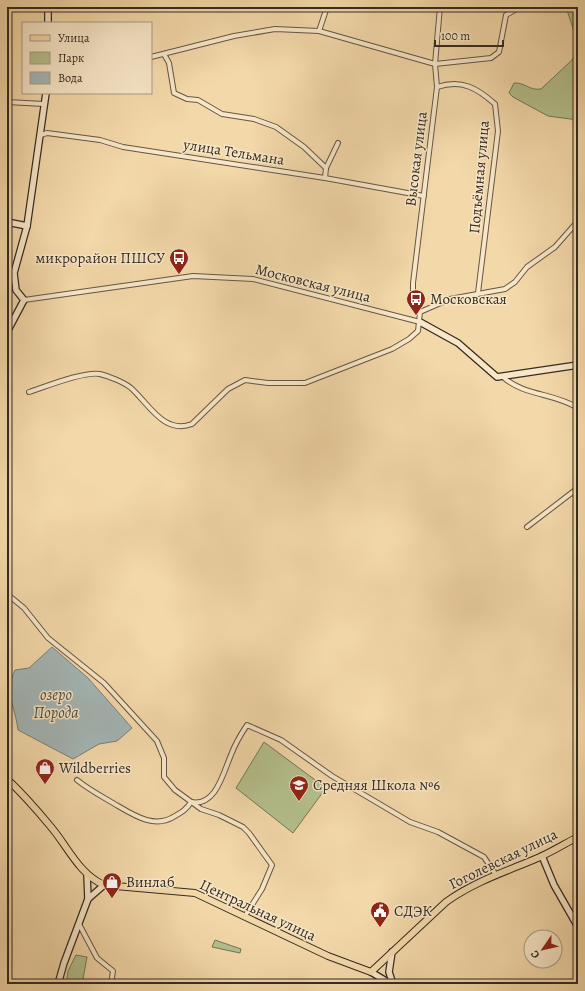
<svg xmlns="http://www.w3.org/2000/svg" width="585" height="991" font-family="Alegreya,serif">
<rect width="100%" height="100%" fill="#f3d8a9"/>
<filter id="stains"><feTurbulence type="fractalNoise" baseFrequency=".005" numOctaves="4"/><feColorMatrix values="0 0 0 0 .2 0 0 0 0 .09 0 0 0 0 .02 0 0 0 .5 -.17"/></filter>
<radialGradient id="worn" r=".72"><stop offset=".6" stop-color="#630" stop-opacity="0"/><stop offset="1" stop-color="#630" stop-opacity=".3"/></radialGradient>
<g fill="#b4c08d" stroke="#747658">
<path d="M566 7H578V120L548 116 513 97 509 93 514 83C524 82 530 91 541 89L572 60C581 45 571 23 566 7Z"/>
<polygon points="264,742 326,788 293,833 236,788"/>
<polygon points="215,940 241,949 240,953 212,947"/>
<polygon points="76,955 87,957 82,984 66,984 68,971"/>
</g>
<path fill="#a3b6b6" stroke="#777e7b" d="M52 647 88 678 132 728 117 741 99 744 73 759 18 730C15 705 4 695 15 670L29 668Z"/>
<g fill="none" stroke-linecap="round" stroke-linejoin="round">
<g stroke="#645644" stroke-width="6">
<g id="street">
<polyline points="319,31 327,7"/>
<polyline points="164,54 169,63 174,93 187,99 198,100 222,114 254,119 276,127 304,147 326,168"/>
<polyline points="151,57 234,36 275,29 319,31 435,64 491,58 499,52 506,15 520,7"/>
<path d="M437 87C462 79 477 88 495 104L498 131 478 293"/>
<polyline points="7,102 44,104"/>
<polyline points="41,135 47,133 100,140 123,147 325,178 424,196"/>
<polyline points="325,178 326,168 338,143"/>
<polyline points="24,300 193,276 253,279 420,322"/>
<polyline points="420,312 413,301 413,283 437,87 435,64 440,7"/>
<path d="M503 377C524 396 555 393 578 408"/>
<path d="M29 392C45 387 84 371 100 374 108 376 124 382 131 388 149 404 164 435 192 424L228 389 245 380 268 383H305L392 349 409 339 418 331 420 312 450 299 505 289 515 282 527 267 555 247 578 221"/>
<polyline points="527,527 578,488"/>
<polyline points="7,594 24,608 48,638 104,683 157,741 164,758 164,777 175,790 201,809 219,815 243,827 249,833 272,865 262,889 245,916"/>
<path d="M77 780C88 789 101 796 113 803 132 814 154 830 175 816 182 812 187 809 191 802 216 807 223 773 231 755 235 744 241 734 247 725L281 740 332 776 410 822 438 832 484 857 496 875"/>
<polyline points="79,924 97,958 113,971 111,984"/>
</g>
</g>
<g stroke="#342b22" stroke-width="8">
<g id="secondary">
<polyline points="48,7 48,23"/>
<polyline points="7,222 27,226"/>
<polyline points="420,322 458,343 497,377 578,365"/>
<polyline points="7,332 24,300 16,290 14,273 27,226 46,93"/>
<polyline points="542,856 554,885 578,927"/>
<polyline points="88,899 104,885"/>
<polyline points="392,952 389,972 393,984"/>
<polyline points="371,972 391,984"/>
<polyline points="58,984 64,963 88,899 87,875"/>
</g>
</g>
<g stroke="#342b22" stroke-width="8">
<path id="primary" d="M7 779C23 794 37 810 51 827 68 847 79 874 104 885L195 893 328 956 371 972 446 902C475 881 508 871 540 857 553 851 566 843 578 837"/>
</g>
<use href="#street" stroke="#f7e6c7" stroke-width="4"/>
<use href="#secondary" stroke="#f7e6c7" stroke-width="5.5"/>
<use href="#primary" stroke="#f3d8a9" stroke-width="6"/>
</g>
<defs>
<g id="bus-pin" transform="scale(1)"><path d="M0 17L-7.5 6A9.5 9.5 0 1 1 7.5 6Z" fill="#8f2418" stroke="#f7e6c7"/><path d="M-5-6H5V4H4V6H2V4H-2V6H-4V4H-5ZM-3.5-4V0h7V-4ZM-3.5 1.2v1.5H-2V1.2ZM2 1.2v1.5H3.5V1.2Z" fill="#fff"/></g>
<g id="shop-pin" transform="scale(1)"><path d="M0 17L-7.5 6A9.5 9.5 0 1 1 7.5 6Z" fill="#8f2418" stroke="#f7e6c7"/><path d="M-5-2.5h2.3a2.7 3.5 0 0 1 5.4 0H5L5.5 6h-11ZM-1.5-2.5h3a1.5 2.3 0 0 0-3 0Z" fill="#fff"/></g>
<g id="school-pin" transform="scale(1)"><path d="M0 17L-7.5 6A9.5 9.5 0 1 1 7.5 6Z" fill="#8f2418" stroke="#f7e6c7"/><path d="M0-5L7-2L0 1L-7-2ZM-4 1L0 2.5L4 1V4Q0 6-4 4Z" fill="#fff"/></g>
<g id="civic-pin" transform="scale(1)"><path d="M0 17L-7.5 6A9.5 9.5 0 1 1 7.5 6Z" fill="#8f2418" stroke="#f7e6c7"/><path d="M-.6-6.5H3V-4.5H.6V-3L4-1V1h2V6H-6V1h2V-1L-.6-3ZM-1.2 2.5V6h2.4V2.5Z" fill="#fff"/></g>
</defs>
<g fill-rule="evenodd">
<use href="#bus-pin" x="179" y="258"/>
<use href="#bus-pin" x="416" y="299"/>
<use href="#shop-pin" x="45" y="768"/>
<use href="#school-pin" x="299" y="785"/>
<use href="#shop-pin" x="112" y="882"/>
<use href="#civic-pin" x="380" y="911"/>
</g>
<g text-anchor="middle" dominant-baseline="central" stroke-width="3" stroke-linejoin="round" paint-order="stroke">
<g font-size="15" fill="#342b22" stroke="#f7e6c7">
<text transform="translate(234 152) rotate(9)">улица Тельмана</text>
<text transform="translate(416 159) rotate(-83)">Высокая улица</text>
<text transform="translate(479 177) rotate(-85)">Подъёмная улица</text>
<text transform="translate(313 283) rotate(14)">Московская улица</text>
<text transform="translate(503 859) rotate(-26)">Гоголевская улица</text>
<text transform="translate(258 910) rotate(25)">Центральная улица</text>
</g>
<g font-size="15" fill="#342b22" stroke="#f7e6c7" text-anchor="start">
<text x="165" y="258" text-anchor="end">микрорайон ПШСУ</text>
<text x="430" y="299">Московская</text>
<text x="59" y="768">Wildberries</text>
<text x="313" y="785">Средняя Школа №6</text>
<text x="126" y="882">Винлаб</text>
<text x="394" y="911">СДЭК</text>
</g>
<g font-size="16" font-style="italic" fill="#504e47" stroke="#f7e6c7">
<text x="56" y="695">озеро<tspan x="56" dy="18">Порода</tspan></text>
</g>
</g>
<rect width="585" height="991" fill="none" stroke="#f3d8a9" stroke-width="24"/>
<rect x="8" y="8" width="569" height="975" fill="none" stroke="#342b22" stroke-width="2"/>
<rect x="12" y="12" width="561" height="967" fill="none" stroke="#342b22"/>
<rect x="22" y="22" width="130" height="72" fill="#f7e6c7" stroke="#a99b85"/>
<rect x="30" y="35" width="20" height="6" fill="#f3d8a9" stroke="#a99b85"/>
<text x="58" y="42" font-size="12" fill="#342b22">Улица</text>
<rect x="30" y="52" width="20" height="12" fill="#b4c08d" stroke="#a99b85"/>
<text x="58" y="62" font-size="12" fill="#342b22">Парк</text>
<rect x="30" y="72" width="20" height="12" fill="#a3b6b6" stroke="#a99b85"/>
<text x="58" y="82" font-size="12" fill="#342b22">Вода</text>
<g transform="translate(543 949) rotate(236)"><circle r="19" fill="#f7e6c7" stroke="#a99b85"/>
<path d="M0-3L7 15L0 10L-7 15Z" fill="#8f2418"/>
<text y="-6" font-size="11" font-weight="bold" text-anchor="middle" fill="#342b22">С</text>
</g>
<path d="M435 40v6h68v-6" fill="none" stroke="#342b22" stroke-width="2"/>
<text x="441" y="40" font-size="12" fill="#342b22" stroke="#f7e6c7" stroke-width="3" paint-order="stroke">100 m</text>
<rect width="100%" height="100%" filter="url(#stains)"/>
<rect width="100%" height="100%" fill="url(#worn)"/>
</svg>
